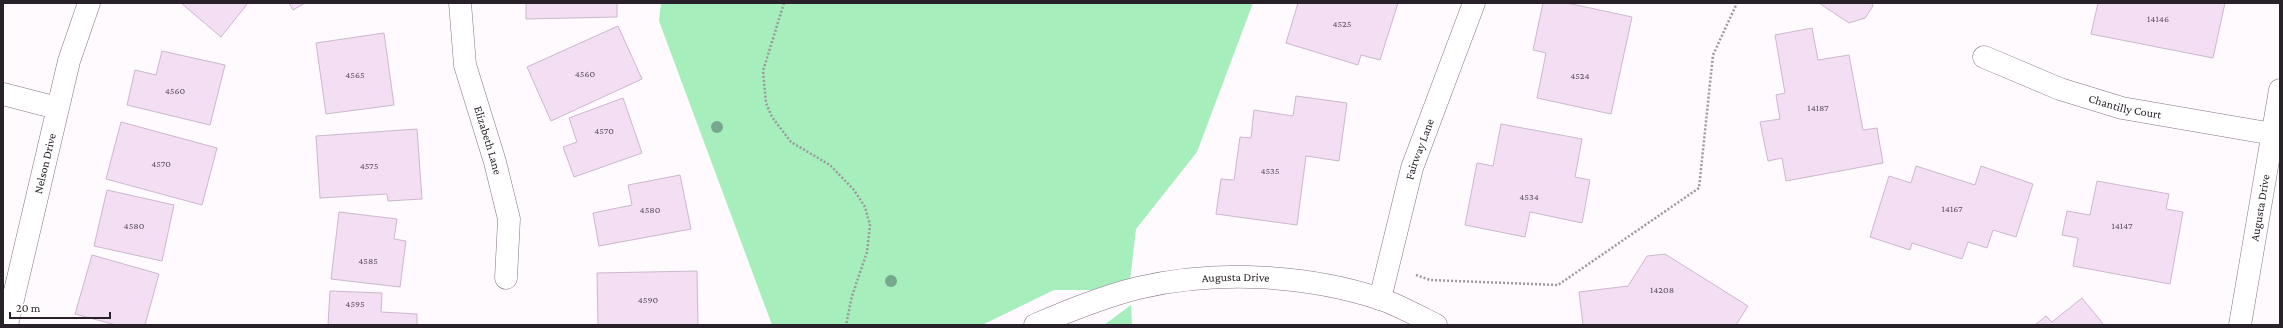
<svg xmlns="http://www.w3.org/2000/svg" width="2283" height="328" font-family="'Crimson Pro',serif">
<rect width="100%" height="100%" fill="#fefafe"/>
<!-- green -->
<path fill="#a6efbc" d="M661,3H1253L1197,152L1136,229L1130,281L1091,290H1054L982,325H772L659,21Z
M1131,305L1132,325H1104Z"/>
<!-- building -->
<path fill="#f3def4" stroke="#ccb8cd" d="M181,3H248L221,37Z
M289,3H305L293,10Z
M526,3H617V17L526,19Z
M1298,3H1398L1380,60L1361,55L1358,65L1286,43Z
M1543,3H1567L1632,17L1611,114L1537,98L1546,53L1533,50Z
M1819,3H1872L1873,6L1865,18L1849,23Z
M2098,3H2225L2213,58L2091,34Z
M618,26L642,79L551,121L527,67Z
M1812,28L1818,60L1849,55L1863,130L1877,128L1883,163L1786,181L1782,158L1768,161L1760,122L1780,119L1776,95L1785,93L1775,35Z
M384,33L394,105L326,114L316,43Z
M162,51L225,65L210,125L127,105L135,70L156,75Z
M1296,96L1347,103L1339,161L1306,156L1297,225L1216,214L1221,179L1234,180L1240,137L1251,138L1254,110L1293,116Z
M623,98L642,153L574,177L563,147L577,142L569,118Z
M121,122L217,148L202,205L106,179Z
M1501,124L1582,139L1575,177L1590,180L1582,223L1530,212L1525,237L1465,225L1477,163L1493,166Z
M417,129L422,199L388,201L387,194L320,198L316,136Z
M1916,166L1975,185L1981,166L2033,184L2016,237L1993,230L1987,248L1968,242L1962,259L1912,243L1910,250L1870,237L1889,176L1911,183Z
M680,175L691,229L599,246L593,213L632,205L628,185Z
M2097,181L2169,194L2166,209L2183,212L2170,284L2073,266L2078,238L2062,235L2067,211L2090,215Z
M107,190L174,205L162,261L94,246Z
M339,212L397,219L394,239L406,241L400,287L331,279Z
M1665,254L1748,306L1736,325H1583L1579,292L1628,286L1647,256Z
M92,255L159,274L145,325H116L75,314Z
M697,271L698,325H598L597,273Z
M330,291L382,293L381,312L417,314V325H328Z
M2082,298L2104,325H2035L2046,316L2052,322Z"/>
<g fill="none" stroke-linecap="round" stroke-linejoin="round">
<defs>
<g id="street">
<path id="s1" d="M460,3L465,65L495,162L509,219L506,278"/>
<path id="s2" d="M1984,57L2060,89L2122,108L2273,134"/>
<path d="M3,94L57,108"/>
<path id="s3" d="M1380,299L1412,168L1474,3"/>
<path id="s4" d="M7,325L69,61L89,3"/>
<path id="s5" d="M1035,325C1068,311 1102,297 1138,288C1216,270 1305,274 1381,299C1400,306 1418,316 1436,325"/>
<path id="s6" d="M2240,325L2280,90"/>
</g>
</defs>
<!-- street casing -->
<use href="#street" stroke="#867387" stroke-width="23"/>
<!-- path -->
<path stroke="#9e989e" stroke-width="2.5" stroke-dasharray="2 2" stroke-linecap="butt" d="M784,3L763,71L766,103L772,117L791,142L830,165L854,190L865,207L870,225L867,252L852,296L846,325
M1416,275L1430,280L1558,285L1699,188L1713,55L1737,3"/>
<!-- street -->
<use href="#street" stroke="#fff" stroke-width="22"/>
</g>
<!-- trees -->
<g fill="#77a88f">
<circle cx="717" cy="127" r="6"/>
<circle cx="891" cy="281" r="6"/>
</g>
<g text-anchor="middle" stroke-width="3.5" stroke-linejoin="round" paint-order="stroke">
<!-- number labels -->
<g font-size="10" fill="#5c505c">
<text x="2158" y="22">14146</text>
<text x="1342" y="27">4525</text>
<text x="585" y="77">4560</text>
<text x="355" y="78">4565</text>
<text x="1580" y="79">4524</text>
<text x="175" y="94">4560</text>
<text x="1818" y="111">14187</text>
<text x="604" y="134">4570</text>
<text x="161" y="167">4570</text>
<text x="369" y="169">4575</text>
<text x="1270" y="174">4535</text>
<text x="1529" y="200">4534</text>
<text x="1952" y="212">14167</text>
<text x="650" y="213">4580</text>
<text x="134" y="229">4580</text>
<text x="2122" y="229">14147</text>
<text x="368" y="264">4585</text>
<text x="1662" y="293">14208</text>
<text x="648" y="303">4590</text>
<text x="355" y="307">4595</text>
</g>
<!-- street labels -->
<g font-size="12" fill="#292129" stroke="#fff">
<text dy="4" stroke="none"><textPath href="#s2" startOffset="150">Chantilly Court</textPath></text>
<text dy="4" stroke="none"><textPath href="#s1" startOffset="141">Elizabeth Lane</textPath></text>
<text dy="4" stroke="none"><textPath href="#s3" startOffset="155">Fairway Lane</textPath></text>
<text dy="4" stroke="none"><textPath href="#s4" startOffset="166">Nelson Drive</textPath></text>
<text dy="4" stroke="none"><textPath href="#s6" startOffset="119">Augusta Drive</textPath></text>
<text dy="4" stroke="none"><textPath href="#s5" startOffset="208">Augusta Drive</textPath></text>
</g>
</g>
<!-- border -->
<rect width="2283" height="328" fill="none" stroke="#292129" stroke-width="8"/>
<!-- scale -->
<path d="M10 312v6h100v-6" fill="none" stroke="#292129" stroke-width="2"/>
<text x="16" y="312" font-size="12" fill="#292129" stroke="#ffffff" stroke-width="3" paint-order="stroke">20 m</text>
</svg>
